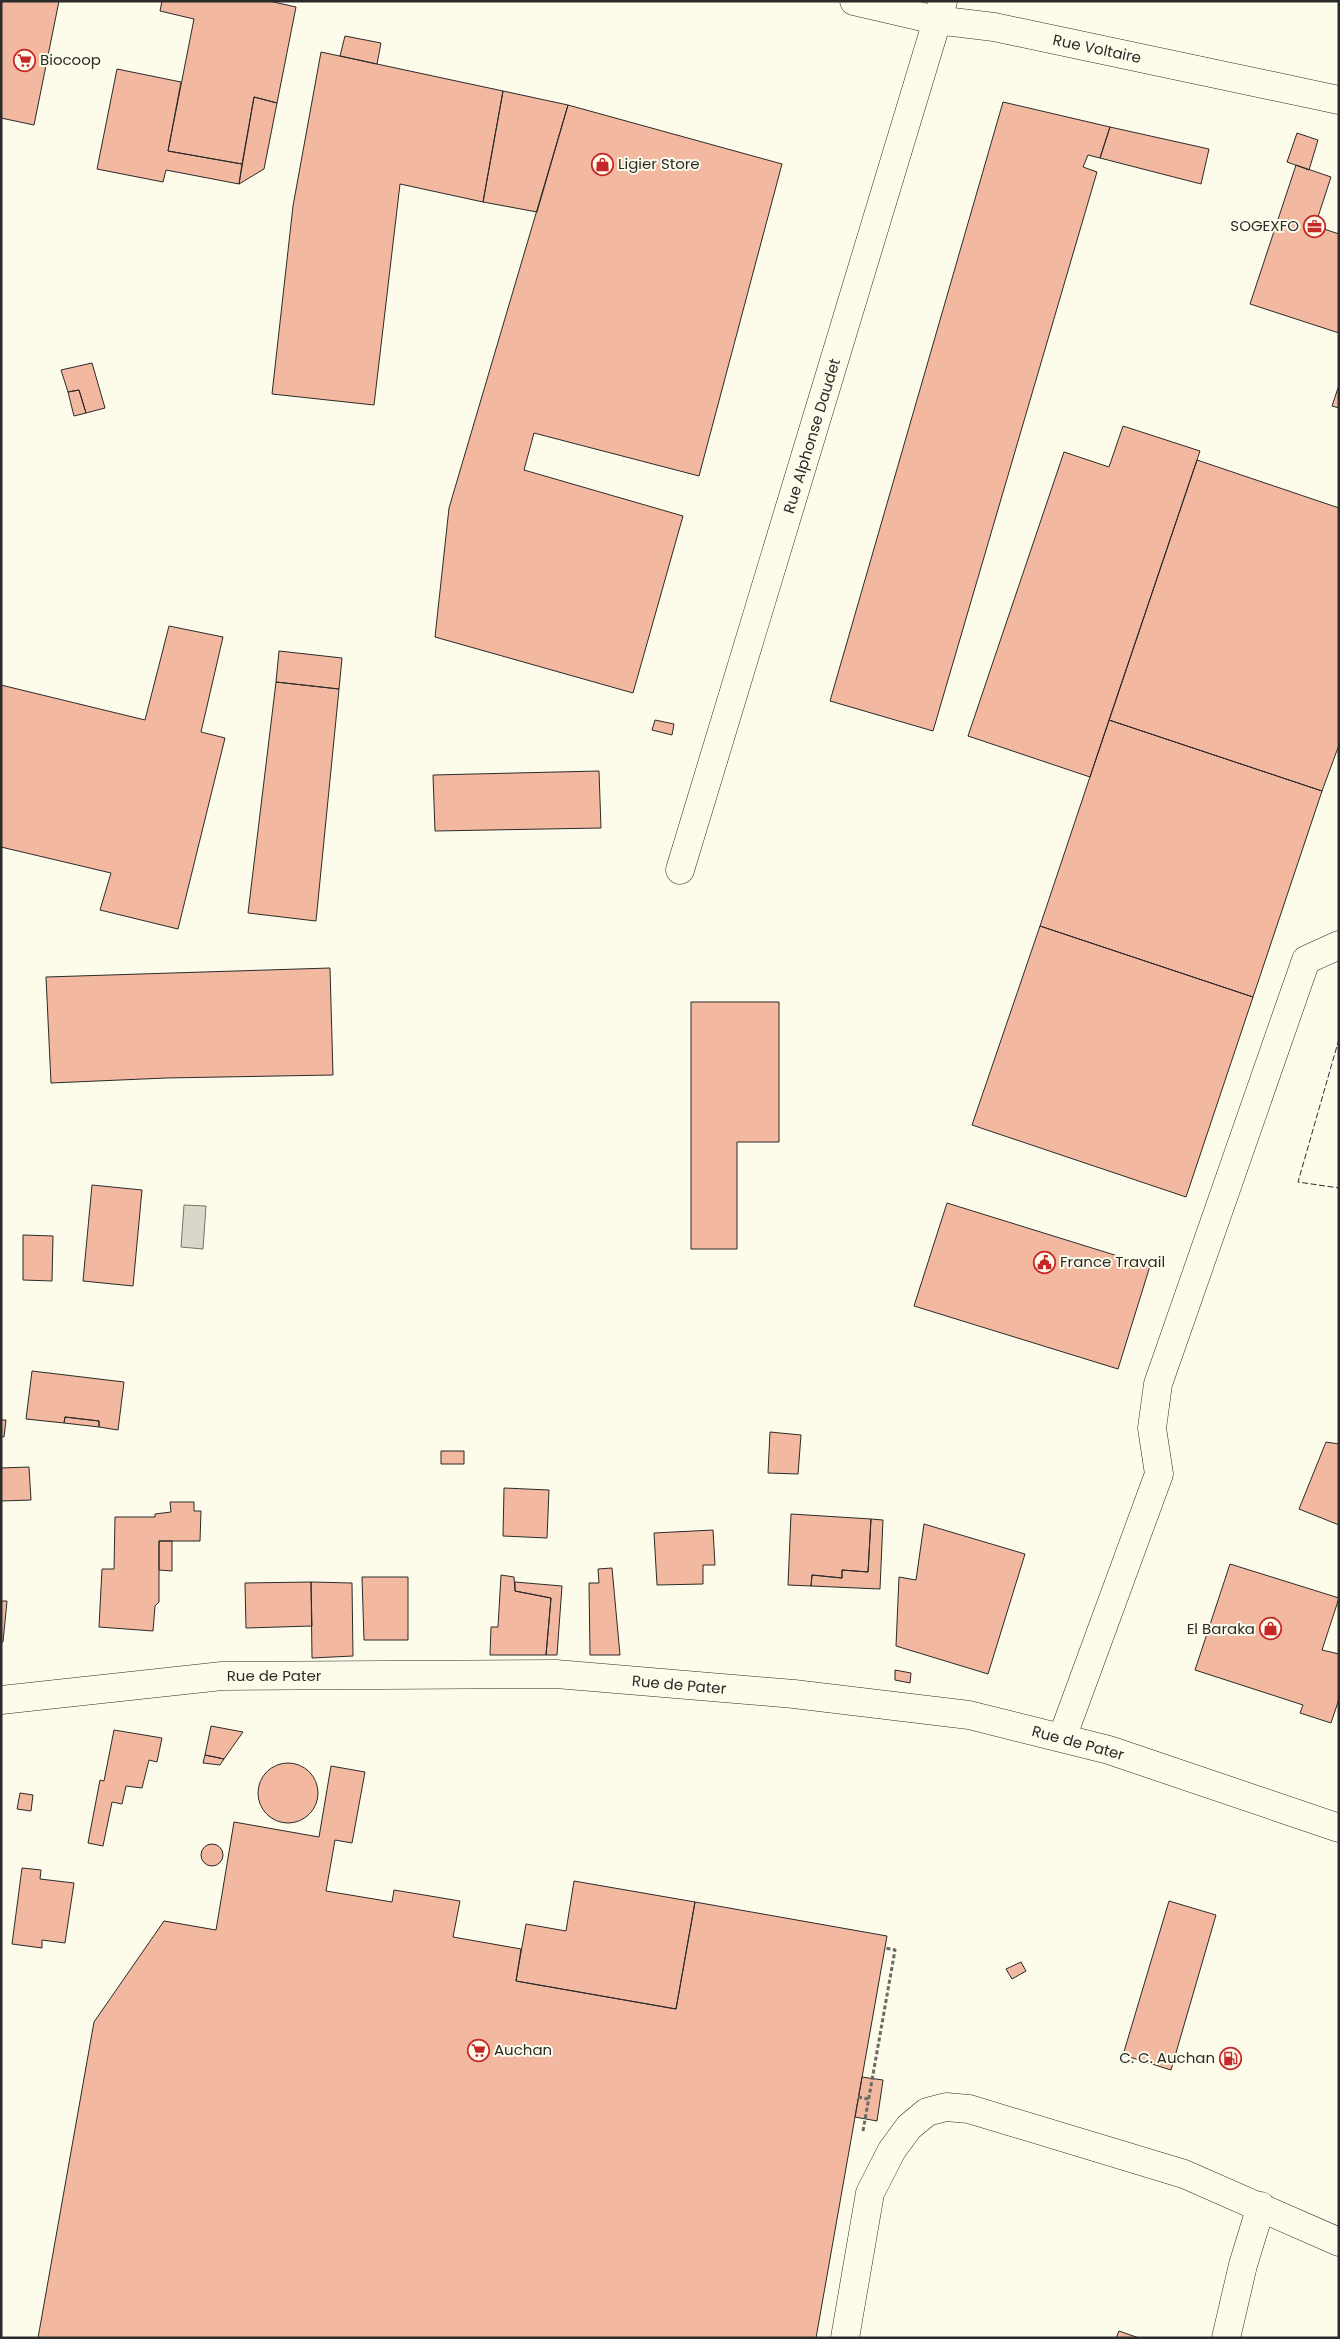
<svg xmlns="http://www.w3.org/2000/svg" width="1340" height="2339" font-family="Poppins,sans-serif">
<rect width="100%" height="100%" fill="#fdfbea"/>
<!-- water -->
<path fill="#d8d7c9" stroke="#74746e" d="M184,1205L206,1206L203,1249L181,1247Z"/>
<!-- building -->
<path fill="#f2b8a0" stroke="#2b2b2b" d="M1,1H59L34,125L1,118Z
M162,1H269L296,7L277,103L254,97L242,164L168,151L194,19L160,11Z
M345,36L381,43L377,64L340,56Z
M321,52L503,91L483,202L400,184L374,405L272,394L293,206Z
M117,69L181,82L168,151L242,164L239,184L166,170L163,182L97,169Z
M503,91L568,105L537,212L483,202Z
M254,97L277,103L264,169L239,184Z
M1003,102L1110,127L1100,158L1088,155L1083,167L1097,172L933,731L830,701Z
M568,105L782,164L699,476L534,433L524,470L683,516L633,693L435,637L449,508Z
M1110,127L1209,149L1201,184L1100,158Z
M1297,133L1318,140L1309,170L1287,162Z
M1296,165L1331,177L1315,226L1339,234V333L1250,304Z
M92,363L105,408L86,413L79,390L68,392L61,370Z
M1339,385V408L1332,406Z
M79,390L86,413L74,416L68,392Z
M1123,426L1200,451L1090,777L968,736L1064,452L1109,467Z
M1197,460L1339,508V745L1322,791L1109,720Z
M169,626L223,637L201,732L225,738L178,929L100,910L111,873L1,847V685L145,720Z
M279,651L342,658L339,689L276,682Z
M276,682L339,689L316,921L248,913Z
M655,720L674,724L672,735L652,730Z
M1109,720L1322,791L1253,997L1040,926Z
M599,771L601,828L435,831L433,775Z
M1040,926L1253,997L1186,1197L972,1125Z
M330,968L333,1075L166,1078L51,1083L46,977Z
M691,1002H779V1142H737V1249H691Z
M92,1185L142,1190L133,1286L83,1281Z
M947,1203L1150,1266L1118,1369L914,1306Z
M23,1235L53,1236L52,1281L23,1280Z
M32,1371L124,1382L118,1430L99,1427V1421L65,1417L64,1423L26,1419Z
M65,1417L99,1421V1427L64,1423Z
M1,1420H6L4,1437L1,1436Z
M770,1432L801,1435L798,1474L768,1473Z
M1326,1442L1339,1444V1525L1299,1509Z
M441,1451H464V1464H441Z
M29,1467L31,1500L1,1501V1468Z
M504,1488L549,1490L547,1538L503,1536Z
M170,1502H194V1511H201L200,1541H159V1602L155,1606L153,1631L99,1627L102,1569H114L115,1517H155V1514L171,1512Z
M791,1514L871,1519L868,1572L842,1570V1578L812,1575L811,1586L788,1585Z
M871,1519L883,1520L880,1589L811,1586L812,1575L842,1578V1570L868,1572Z
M924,1524L1025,1554L988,1674L896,1646L899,1577L916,1580Z
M713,1530L715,1565H703V1584L657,1585L654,1533Z
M159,1541H172V1571L159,1570Z
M1230,1564L1339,1598L1322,1650L1339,1654V1699L1331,1723L1300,1713L1303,1705L1195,1670Z
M612,1568L620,1655H590L589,1583H599L598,1569Z
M501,1575L514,1577L515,1591L551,1598L546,1655H490L491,1627H498Z
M362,1577H408V1640H364Z
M311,1582L312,1626L246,1628L245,1583Z
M311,1582L352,1583L353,1656L312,1658Z
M515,1582L562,1586L557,1655H546L551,1598L515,1591Z
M1,1601H7L3,1642L1,1643Z
M895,1670L911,1673L910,1683L895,1680Z
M211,1726L243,1732L224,1759L205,1755Z
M114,1730L162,1738L157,1762L149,1760L142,1788L126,1786L122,1804L112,1802L103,1846L88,1843L100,1780L104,1781Z
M205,1755L224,1759L220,1765L203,1763Z
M258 1793a30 30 0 1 1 60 0a30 30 0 1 1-60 0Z
M331,1766L365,1772L352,1843L335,1840L326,1891L392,1902L394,1890L460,1901L453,1937L521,1949L516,1981L676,2009L695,1902L887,1936L816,2338H38L94,2022L164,1921L216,1930L234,1822L319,1837Z
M20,1793L33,1795L31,1811L17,1809Z
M201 1855a11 11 0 1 1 22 0a11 11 0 1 1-22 0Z
M22,1868L41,1870L40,1879L74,1883L65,1943L42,1940V1948L12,1944Z
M574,1881L695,1902L676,2009L516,1981L526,1924L566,1931Z
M1169,1901L1216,1915L1171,2070L1123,2055Z
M1021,1962L1026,1971L1012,1979L1006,1969Z
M862,2077L883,2080L877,2121L855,2117Z
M1119,2331L1139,2338H1116Z"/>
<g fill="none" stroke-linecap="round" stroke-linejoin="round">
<defs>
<path id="minor" d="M854,1L936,20L994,27L1339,100
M680,870L943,1
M1,1700L222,1676L556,1674L794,1694L969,1715L1109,1750L1339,1828
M1062,1738L1159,1474L1152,1428L1158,1384L1306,960L1339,945
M845,2338L870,2193L892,2150L909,2127L927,2112L946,2107L969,2109L1184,2174L1339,2242
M1226,2338L1243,2265L1261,2206"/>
</defs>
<!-- minor casing -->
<use href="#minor" stroke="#2b2b2b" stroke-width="29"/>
<!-- path -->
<path stroke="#6a6964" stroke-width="3" stroke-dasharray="4 2.5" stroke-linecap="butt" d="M858,2097L868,2099
M863,2131L895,1950L885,1948"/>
<!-- minor -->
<use href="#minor" stroke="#fdfbea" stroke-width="28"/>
<!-- fence -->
<path stroke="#2b2b2b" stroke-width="1" stroke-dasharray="6 2.5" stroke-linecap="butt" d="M1339,1039L1298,1182L1339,1188"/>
</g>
<!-- icons -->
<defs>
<symbol id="supermarket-ring" viewBox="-11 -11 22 22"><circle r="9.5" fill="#fdfbea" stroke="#c62828" stroke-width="1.5"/><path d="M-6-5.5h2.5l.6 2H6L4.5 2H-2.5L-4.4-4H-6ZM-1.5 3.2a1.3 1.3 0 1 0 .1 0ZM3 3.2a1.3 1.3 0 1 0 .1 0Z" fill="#c62828"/></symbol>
<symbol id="shop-ring" viewBox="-11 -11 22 22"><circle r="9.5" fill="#fdfbea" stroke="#c62828" stroke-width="1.5"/><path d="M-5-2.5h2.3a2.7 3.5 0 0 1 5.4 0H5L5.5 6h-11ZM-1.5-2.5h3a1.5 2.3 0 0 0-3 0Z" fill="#c62828"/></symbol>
<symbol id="office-ring" viewBox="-11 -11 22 22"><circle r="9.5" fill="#fdfbea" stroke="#c62828" stroke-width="1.5"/><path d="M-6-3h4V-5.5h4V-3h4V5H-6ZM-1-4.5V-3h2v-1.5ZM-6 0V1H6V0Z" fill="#c62828"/></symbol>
<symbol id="civic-ring" viewBox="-11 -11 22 22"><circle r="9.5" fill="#fdfbea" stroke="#c62828" stroke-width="1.5"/><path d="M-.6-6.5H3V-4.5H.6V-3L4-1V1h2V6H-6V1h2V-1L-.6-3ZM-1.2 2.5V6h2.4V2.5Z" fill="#c62828"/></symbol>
<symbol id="fuel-ring" viewBox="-11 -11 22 22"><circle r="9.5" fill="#fdfbea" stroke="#c62828" stroke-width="1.5"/><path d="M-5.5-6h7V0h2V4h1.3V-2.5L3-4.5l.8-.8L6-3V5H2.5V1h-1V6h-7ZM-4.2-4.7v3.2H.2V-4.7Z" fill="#c62828"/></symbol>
</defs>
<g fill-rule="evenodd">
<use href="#supermarket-ring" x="12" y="48" width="25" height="25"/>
<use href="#shop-ring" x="590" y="152" width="25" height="25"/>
<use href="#office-ring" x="1302" y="214" width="25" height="25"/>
<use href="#civic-ring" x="1032" y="1250" width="25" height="25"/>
<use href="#shop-ring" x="1258" y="1616" width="25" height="25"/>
<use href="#supermarket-ring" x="466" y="2038" width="25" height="25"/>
<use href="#fuel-ring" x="1218" y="2046" width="25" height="25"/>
</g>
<g text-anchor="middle" stroke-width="4" stroke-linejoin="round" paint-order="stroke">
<!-- street labels -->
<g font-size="15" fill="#2b2b2b" stroke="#fdfbea">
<text transform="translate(1097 49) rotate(12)" y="5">Rue Voltaire</text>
<text transform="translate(812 436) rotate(-73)" y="5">Rue Alphonse Daudet</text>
<text x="274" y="1681">Rue de Pater</text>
<text transform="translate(679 1685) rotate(5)" y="5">Rue de Pater</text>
<text transform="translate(1078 1743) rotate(15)" y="5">Rue de Pater</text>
</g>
<!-- poi labels -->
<g font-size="15" fill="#2b2b2b" stroke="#fdfbea" text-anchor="start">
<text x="40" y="65">Biocoop</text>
<text x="618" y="169">Ligier Store</text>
<text x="1299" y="231" text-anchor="end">SOGEXFO</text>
<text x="1060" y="1267">France Travail</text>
<text x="1255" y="1634" text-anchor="end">El Baraka</text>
<text x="494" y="2055">Auchan</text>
<text x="1215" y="2063" text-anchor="end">C. C. Auchan</text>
</g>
</g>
<!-- border -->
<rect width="1340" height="2339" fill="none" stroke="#2b2b2b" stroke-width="5"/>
</svg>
